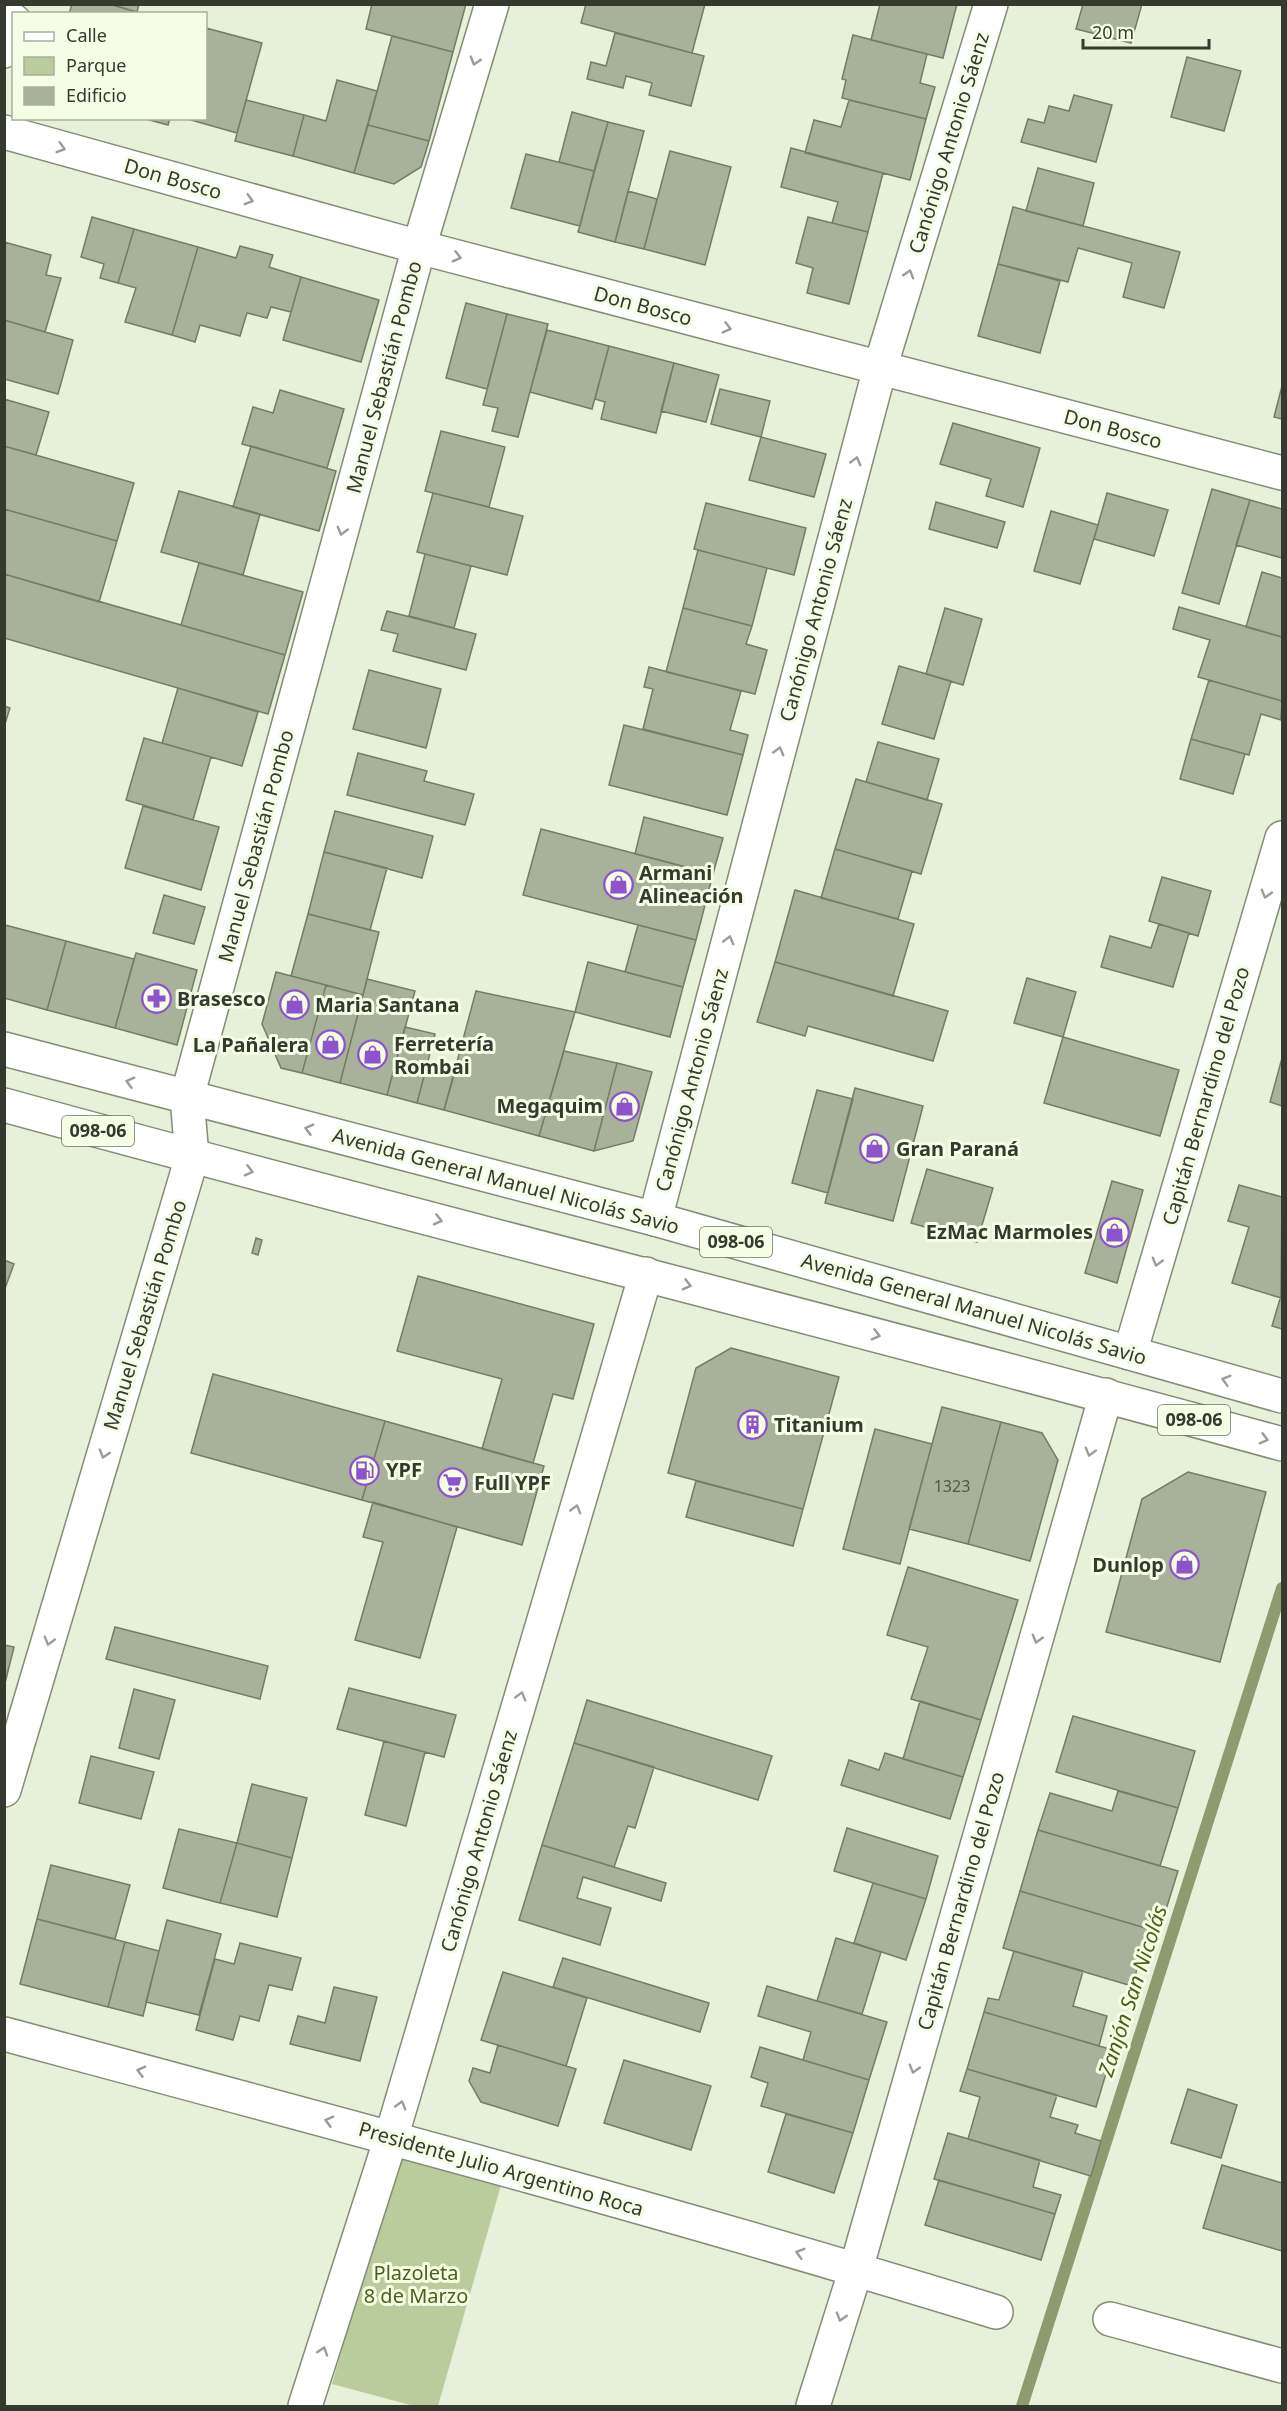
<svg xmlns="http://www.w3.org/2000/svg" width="1287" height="2411" font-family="'Noto Sans',sans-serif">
<rect width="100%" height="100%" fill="#e7f0d8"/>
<!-- green -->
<path fill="#bacb9c" d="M397,2156L501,2185L438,2406H414L332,2384Z"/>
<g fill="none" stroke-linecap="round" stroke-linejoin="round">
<!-- stream -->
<path stroke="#8d9c6f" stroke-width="12" d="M1022,2406L1282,1588"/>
</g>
<!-- building -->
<path fill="#a8b199" stroke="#747c66" stroke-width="1.5" d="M72,4H109L137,12L69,14Z
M109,4H139L137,12Z
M372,4H466L453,52L366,29Z
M586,4H705L692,53L581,23Z
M880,4H957L943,58L871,40Z
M1083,4H1142L1131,43L1076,29Z
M206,28L262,43L237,133L184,118H206Z
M615,33L704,56L691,106L649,95L652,83L626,76L623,88L587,79L591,62L606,66Z
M853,35L927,54L920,83L935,87L926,119L842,98L846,80L842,79Z
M392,36L453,52L429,141L368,125Z
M1187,57L1241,71L1224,131L1171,117Z
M337,80L377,91L354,173L293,156L304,115L326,121Z
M1074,95L1112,105L1096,162L1021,142L1028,119L1044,123L1049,106L1069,111Z
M246,100L304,115L293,156L235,141Z
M849,100L926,119L910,180L805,153L814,120L841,127Z
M572,112L608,122L594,171L559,162Z
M142,118H170L168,125Z
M608,122L644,131L615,242L578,232Z
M368,125L429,141L421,167L394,184L354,173Z
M791,148L883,173L868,232L832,223L838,202L781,187Z
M670,151L731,167L705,265L644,249Z
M526,154L594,171L580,226L511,208Z
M1038,168L1094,183L1083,226L1026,211Z
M628,191L657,199L644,249L615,242Z
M1013,207L1180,252L1164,308L1123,297L1132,263L1078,248L1068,282L998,264Z
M92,217L134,229L118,283L100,278L104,264L81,257Z
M808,217L868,232L849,304L807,293L813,268L796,263Z
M134,229L198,247L172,335L125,322L136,288L118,283Z
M4,242L51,255L46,275L61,278L45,332L4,320Z
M240,246L273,255L269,267L301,277L291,312L271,307L267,318L247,313L240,336L200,325L195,342L172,335L198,247L236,258Z
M998,264L1060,281L1040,353L978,336Z
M301,277L379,300L361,362L283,340Z
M466,303L507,314L487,389L446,378Z
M507,314L548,324L518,437L492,431L498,408L483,405Z
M4,320L73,340L58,394L4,379Z
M547,330L609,346L592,409L530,392Z
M609,346L674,363L656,433L601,419L605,402L595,399Z
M674,363L719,375L706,422L661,411Z
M1282,386V419L1274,417Z
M720,389L770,401L761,437L711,424Z
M280,390L344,409L327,468L242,444L253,407L273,413Z
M4,399L49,412L36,455L4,446Z
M953,423L1040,448L1023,507L986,496L991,479L940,464Z
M441,431L505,447L489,507L425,491Z
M761,437L826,454L814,497L749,480Z
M4,446L134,483L117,541L4,509Z
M251,446L336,471L319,531L233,507Z
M1212,489L1250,500L1219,604L1182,593Z
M179,491L260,514L243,575L161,552Z
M433,493L523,516L507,575L417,552Z
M1107,493L1168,510L1154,556L1094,539Z
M1250,500L1282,509V558L1236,545Z
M936,502L1005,522L997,548L929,529Z
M706,503L806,528L794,575L694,549Z
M4,509L117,541L99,602L4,574Z
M1051,511L1098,525L1080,584L1034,571Z
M698,550L767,568L752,626L683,608Z
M425,554L471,566L454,628L409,616Z
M199,563L303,592L285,655L181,625Z
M1262,572L1282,578V637L1246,627Z
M4,574L285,655L268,714L4,638Z
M1179,607L1282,637V701L1198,677L1210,640L1173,629Z
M683,608L752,626L746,644L767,650L755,694L666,672Z
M945,608L982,619L963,685L926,674Z
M387,611L476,634L466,670L393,651L398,634L381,630Z
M899,666L951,681L934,739L882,724Z
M649,667L741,691L730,730L748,735L743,755L643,729L653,689L644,687Z
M369,670L441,689L426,748L353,729Z
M1209,680L1282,701L1281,720L1261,714L1249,755L1191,739Z
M178,688L258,712L242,766L162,743Z
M4,706L10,708L4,727Z
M624,725L743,755L727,815L609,785Z
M144,738L211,757L193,820L126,800Z
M1191,739L1245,754L1233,794L1180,779Z
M878,742L939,759L927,800L866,782Z
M358,753L427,771L424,781L474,794L465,825L347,795Z
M856,779L942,804L921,874L835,849Z
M143,806L219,827L201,890L125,868Z
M335,811L433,836L422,878L324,852Z
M644,817L723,838L713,874L635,854Z
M541,829L713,874L696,940L523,895Z
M835,849L912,871L898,919L821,898Z
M324,852L387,868L370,930L308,914Z
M1162,877L1211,891L1198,936L1149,921Z
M795,890L914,924L893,996L775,962Z
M164,895L205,907L194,944L153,933Z
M308,914L379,932L363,995L291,976Z
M1159,924L1189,933L1173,987L1101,967L1110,936L1151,948Z
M5,925L66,941L47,1010L4,998Z
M638,925L696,940L683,987L625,972Z
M66,941L134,959L115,1028L47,1010Z
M136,953L197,970L177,1045L115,1028Z
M588,962L683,987L670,1037L575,1012Z
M775,962L948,1011L933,1061L808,1026L805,1036L757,1022Z
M276,972L326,985L302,1073L281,1068L262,1024Z
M1027,978L1076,992L1063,1037L1014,1023Z
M367,979L415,991L387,1095L340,1083Z
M326,985L363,995L340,1083L302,1073Z
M476,991L575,1012L539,1136L444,1110Z
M405,1027L435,1034L417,1103L387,1095Z
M1063,1037L1179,1070L1160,1136L1044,1103Z
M564,1051L617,1063L594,1151L539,1136Z
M1282,1058V1106L1270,1102Z
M428,1061L456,1068L444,1110L417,1103Z
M617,1063L652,1072L633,1141L594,1151Z
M855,1088L923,1106L893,1221L825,1203Z
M817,1090L853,1099L828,1193L792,1183Z
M927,1169L993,1188L977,1242L911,1223Z
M1112,1181L1143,1190L1117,1283L1085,1273Z
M1239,1185L1282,1197L1281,1298L1232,1283L1249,1227L1228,1221Z
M256,1238L262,1240L258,1255L252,1253Z
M4,1260L14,1264L4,1291Z
M418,1276L594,1324L573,1399L553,1394L533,1463L482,1449L502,1379L397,1351Z
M1282,1292V1329L1272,1326Z
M731,1348L839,1377L803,1509L668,1473L696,1368Z
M213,1374L385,1421L362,1500L191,1453Z
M942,1407L1001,1422L968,1544L909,1529Z
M385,1421L544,1466L522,1545L362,1500Z
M1001,1422L1042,1433L1058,1460L1030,1561L968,1544Z
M875,1429L932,1444L900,1564L843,1549Z
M1188,1472L1266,1492L1220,1662L1106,1632L1142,1499Z
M696,1481L803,1509L793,1546L686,1517Z
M373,1502L457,1527L420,1658L355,1640L383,1542L363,1537Z
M908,1567L1018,1600L981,1720L911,1699L928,1647L887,1635Z
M115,1627L268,1666L260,1699L106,1659Z
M4,1645L14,1647L4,1687Z
M349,1688L456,1715L444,1757L337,1729Z
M134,1689L175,1700L159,1759L119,1748Z
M587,1700L772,1756L758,1800L574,1743Z
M920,1701L981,1720L963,1777L903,1759Z
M1073,1716L1195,1751L1178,1808L1056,1772Z
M384,1741L425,1752L406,1826L365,1815Z
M574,1743L654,1767L635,1828L628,1826L614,1867L542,1845Z
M885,1753L963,1777L950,1819L841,1785L849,1760L879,1770Z
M91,1756L154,1772L141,1819L79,1803Z
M252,1784L307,1798L292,1858L237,1843Z
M1118,1791L1178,1808L1160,1866L1038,1830L1050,1793L1112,1811Z
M847,1828L938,1856L926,1899L834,1871Z
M179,1829L237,1843L220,1903L163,1888Z
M1038,1830L1178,1871L1159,1932L1020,1891Z
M237,1843L292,1858L277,1917L220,1903Z
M542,1845L666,1883L661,1901L583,1877L577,1898L611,1908L600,1945L519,1920Z
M51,1865L130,1885L115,1939L37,1919Z
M873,1883L926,1899L906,1960L854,1943Z
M1020,1891L1149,1929L1132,1986L1003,1948Z
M37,1919L125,1942L108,2007L20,1984Z
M167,1920L221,1934L199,2015L146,2002Z
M836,1938L881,1952L862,2014L817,2001Z
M125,1942L159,1951L143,2016L108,2007Z
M240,1943L301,1958L292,1990L269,1985L259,2021L240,2016L233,2040L196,2030L215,1959L234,1964Z
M1014,1951L1083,1971L1073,2006L1107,2016L1099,2046L984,2012L988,1998L999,2000Z
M563,1958L709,2003L700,2032L553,1987Z
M503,1972L587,1998L566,2066L481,2040Z
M767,1986L887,2022L869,2080L803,2060L811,2032L758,2016Z
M334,1987L377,1997L360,2061L290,2044L298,2016L325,2023Z
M984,2012L1113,2050L1096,2107L967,2069Z
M498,2045L576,2069L558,2126L481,2102L469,2081L473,2068L490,2073Z
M760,2047L869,2080L853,2133L761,2106L768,2083L751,2077Z
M624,2060L711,2086L691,2150L604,2123Z
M967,2069L1057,2095L1050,2117L1078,2125L1075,2133L1101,2141L1091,2176L968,2139L980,2097L960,2091Z
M1188,2089L1237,2105L1221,2158L1171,2143Z
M786,2114L853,2133L834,2193L768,2172Z
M948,2133L1040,2160L1033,2187L1061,2195L1055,2214L934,2179Z
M1222,2165L1282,2183V2251L1203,2228Z
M939,2180L1055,2214L1041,2260L925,2225Z"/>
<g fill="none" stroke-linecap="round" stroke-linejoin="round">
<defs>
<path id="minor" d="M4,51L14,21
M4,132L419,247L1282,473
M655,1219L880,368L991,4
M1130,1353L1282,838
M4,1790L192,1157L187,1097L419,247L492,4
M4,2034C336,2123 668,2211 996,2312
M1110,2319L1282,2366
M305,2406L391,2138L646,1274
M813,2406L856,2269L1106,1395"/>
<path id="primary" d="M4,1049L655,1219L1282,1396
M4,1105C429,1222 858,1327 1282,1444"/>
</defs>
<!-- minor casing -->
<use href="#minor" stroke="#848c76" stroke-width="36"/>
<!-- primary casing -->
<use href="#primary" stroke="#848c76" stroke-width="36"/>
<!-- minor -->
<use href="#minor" stroke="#fff" stroke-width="33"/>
<!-- primary -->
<use href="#primary" stroke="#fff" stroke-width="33"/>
</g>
<!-- one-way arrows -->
<defs><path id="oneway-chevron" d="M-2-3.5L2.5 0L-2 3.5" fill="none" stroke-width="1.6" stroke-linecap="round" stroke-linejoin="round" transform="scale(1.5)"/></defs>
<g stroke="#9a9c98">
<use href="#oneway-chevron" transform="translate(475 61) rotate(107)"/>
<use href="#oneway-chevron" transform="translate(61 148) rotate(16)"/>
<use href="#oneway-chevron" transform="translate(249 200) rotate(16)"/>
<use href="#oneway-chevron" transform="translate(457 257) rotate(15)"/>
<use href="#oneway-chevron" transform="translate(909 274) rotate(-73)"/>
<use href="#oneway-chevron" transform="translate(727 328) rotate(15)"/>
<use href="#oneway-chevron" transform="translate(856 461) rotate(-75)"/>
<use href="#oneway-chevron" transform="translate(342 531) rotate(105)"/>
<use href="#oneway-chevron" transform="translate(779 751) rotate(-75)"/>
<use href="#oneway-chevron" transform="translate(1266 894) rotate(106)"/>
<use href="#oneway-chevron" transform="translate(729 940) rotate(-75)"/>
<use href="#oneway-chevron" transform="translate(130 1082) rotate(-165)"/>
<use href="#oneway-chevron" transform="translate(309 1129) rotate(-165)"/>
<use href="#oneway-chevron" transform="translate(249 1171) rotate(14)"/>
<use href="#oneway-chevron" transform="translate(438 1220) rotate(14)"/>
<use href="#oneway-chevron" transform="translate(1157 1262) rotate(106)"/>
<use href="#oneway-chevron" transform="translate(687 1285) rotate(15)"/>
<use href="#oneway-chevron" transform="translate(876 1335) rotate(15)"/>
<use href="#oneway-chevron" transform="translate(1226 1380) rotate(-164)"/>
<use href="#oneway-chevron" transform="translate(1264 1439) rotate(15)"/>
<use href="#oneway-chevron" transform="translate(1090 1452) rotate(106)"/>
<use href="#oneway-chevron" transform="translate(104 1454) rotate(107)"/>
<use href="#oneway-chevron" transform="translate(576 1509) rotate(-74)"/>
<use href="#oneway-chevron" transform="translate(1037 1639) rotate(106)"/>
<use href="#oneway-chevron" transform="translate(49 1641) rotate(106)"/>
<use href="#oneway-chevron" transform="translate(521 1696) rotate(-74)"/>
<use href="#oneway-chevron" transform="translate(914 2069) rotate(106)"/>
<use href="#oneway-chevron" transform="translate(141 2071) rotate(-165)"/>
<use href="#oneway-chevron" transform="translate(401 2105) rotate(-74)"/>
<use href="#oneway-chevron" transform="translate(329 2121) rotate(-165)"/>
<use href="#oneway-chevron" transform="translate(800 2253) rotate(-164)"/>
<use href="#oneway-chevron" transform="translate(841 2317) rotate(107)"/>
<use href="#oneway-chevron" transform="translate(323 2351) rotate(-72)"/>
</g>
<!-- icons -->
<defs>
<symbol id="shop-ring" viewBox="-11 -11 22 22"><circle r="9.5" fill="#f5fee5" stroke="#8d53cb" stroke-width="1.5"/><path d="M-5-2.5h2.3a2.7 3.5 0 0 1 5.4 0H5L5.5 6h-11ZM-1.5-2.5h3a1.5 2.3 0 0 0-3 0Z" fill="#8d53cb"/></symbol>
<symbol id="pharmacy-ring" viewBox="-11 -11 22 22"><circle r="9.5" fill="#f5fee5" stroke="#8d53cb" stroke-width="1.5"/><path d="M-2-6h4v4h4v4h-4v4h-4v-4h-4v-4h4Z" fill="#8d53cb"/></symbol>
<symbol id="building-ring" viewBox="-11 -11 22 22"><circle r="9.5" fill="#f5fee5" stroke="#8d53cb" stroke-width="1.5"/><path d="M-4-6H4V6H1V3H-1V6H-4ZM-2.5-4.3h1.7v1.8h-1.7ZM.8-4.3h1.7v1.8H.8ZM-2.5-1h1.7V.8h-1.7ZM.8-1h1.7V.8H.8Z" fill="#8d53cb"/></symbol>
<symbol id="fuel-ring" viewBox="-11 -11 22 22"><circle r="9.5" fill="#f5fee5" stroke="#8d53cb" stroke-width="1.5"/><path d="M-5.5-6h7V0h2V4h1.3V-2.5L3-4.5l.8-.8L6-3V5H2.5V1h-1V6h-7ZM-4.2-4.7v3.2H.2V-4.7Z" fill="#8d53cb"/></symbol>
<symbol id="supermarket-ring" viewBox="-11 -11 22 22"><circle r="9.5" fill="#f5fee5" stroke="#8d53cb" stroke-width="1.5"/><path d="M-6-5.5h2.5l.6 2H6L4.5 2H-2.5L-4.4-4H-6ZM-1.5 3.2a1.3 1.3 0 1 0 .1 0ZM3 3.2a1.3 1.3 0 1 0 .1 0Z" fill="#8d53cb"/></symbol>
</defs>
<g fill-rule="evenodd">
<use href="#shop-ring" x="602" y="868" width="33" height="33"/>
<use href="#pharmacy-ring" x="140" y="982" width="33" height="33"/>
<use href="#shop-ring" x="278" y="988" width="33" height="33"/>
<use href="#shop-ring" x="314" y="1028" width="33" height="33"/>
<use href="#shop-ring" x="356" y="1038" width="33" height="33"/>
<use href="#shop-ring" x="608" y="1090" width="33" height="33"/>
<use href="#shop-ring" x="858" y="1132" width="33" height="33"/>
<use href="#shop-ring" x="1098" y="1216" width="33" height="33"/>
<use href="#building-ring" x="736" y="1408" width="33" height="33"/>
<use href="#fuel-ring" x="348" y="1454" width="33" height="33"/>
<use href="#supermarket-ring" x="436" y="1466" width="33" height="33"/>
<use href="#shop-ring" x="1168" y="1548" width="33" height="33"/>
</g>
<g text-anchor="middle" stroke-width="6" stroke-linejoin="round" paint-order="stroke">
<!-- number labels -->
<g font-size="16" fill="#52574a">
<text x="952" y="1492">1323</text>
</g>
<!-- shield labels -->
<g fill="#f5fee5" stroke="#6f7466" stroke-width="1.5">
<rect x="62" y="1116" width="72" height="30" rx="4.5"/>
<rect x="700" y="1227" width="72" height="30" rx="4.5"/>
<rect x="1158" y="1405" width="72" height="30" rx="4.5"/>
</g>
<g font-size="18" font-weight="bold" fill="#363930">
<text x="98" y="1137">098-06</text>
<text x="736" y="1248">098-06</text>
<text x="1194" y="1426">098-06</text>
</g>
<!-- street labels -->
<g font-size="20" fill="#363930" stroke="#f5fee5">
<text transform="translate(949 143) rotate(-73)" y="7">Canónigo Antonio Sáenz</text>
<text transform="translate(173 179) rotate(16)" y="7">Don Bosco</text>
<text transform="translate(643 306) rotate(15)" y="7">Don Bosco</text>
<text transform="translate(384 377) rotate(-75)" y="7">Manuel Sebastián Pombo</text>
<text transform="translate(1113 429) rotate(15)" y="7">Don Bosco</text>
<text transform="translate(816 610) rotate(-75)" y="7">Canónigo Antonio Sáenz</text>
<text transform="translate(256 846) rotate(-75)" y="7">Manuel Sebastián Pombo</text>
<text transform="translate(692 1080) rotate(-75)" y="7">Canónigo Antonio Sáenz</text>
<text transform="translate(1206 1096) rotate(-74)" y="7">Capitán Bernardino del Pozo</text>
<text transform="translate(506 1181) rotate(15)" y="7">Avenida General Manuel Nicolás Savio</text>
<text transform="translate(974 1309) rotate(16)" y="7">Avenida General Manuel Nicolás Savio</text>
<text transform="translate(145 1315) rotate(-73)" y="7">Manuel Sebastián Pombo</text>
<text transform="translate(479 1841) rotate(-74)" y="7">Canónigo Antonio Sáenz</text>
<text transform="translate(961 1901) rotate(-74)" y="7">Capitán Bernardino del Pozo</text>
<text transform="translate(501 2169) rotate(16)" y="7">Presidente Julio Argentino Roca</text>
</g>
<!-- poi labels -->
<g font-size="20" font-weight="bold" fill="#363930" stroke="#f5fee5" text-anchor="start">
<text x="639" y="880">Armani<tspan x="639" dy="23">Alineación</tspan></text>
<text x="177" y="1006">Brasesco</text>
<text x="315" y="1012">Maria Santana</text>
<text x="394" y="1051">Ferretería<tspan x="394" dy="23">Rombai</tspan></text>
<text x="309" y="1052" text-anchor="end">La Pañalera</text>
<text x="603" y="1113" text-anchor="end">Megaquim</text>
<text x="896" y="1156">Gran Paraná</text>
<text x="1093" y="1239" text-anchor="end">EzMac Marmoles</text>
<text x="774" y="1432">Titanium</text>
<text x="386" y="1477">YPF</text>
<text x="474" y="1490">Full YPF</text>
<text x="1164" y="1572" text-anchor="end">Dunlop</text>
</g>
<!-- park labels -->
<g font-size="20" fill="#4d601a" stroke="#f5fee5">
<text x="416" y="2280">Plazoleta<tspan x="416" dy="23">8 de Marzo</tspan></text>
</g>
<!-- water labels -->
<g font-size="21" font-style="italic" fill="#4d601a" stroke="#f5fee5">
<text transform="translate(1133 1991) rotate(-72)" y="7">Zanjón San Nicolás</text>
</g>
</g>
<!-- border -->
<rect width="1287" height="2411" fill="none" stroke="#363930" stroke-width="12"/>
<!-- legend -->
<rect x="12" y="12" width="195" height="108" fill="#f5fee5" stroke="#a9af9d" stroke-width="1.5"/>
<rect x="24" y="32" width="30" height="9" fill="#ffffff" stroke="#a9af9d" stroke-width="1.5"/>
<text x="66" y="42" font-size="18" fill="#363930">Calle</text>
<rect x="24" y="57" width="30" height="18" fill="#bacb9c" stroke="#a9af9d" stroke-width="1.5"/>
<text x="66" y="72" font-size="18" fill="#363930">Parque</text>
<rect x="24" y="87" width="30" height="18" fill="#a8b199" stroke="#a9af9d" stroke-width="1.5"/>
<text x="66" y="102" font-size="18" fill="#363930">Edificio</text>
<!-- scale -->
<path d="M1083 39v9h126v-9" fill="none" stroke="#363930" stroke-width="3"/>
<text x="1092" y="39" font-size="18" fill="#363930" stroke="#f5fee5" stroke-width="4.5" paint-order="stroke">20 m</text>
</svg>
